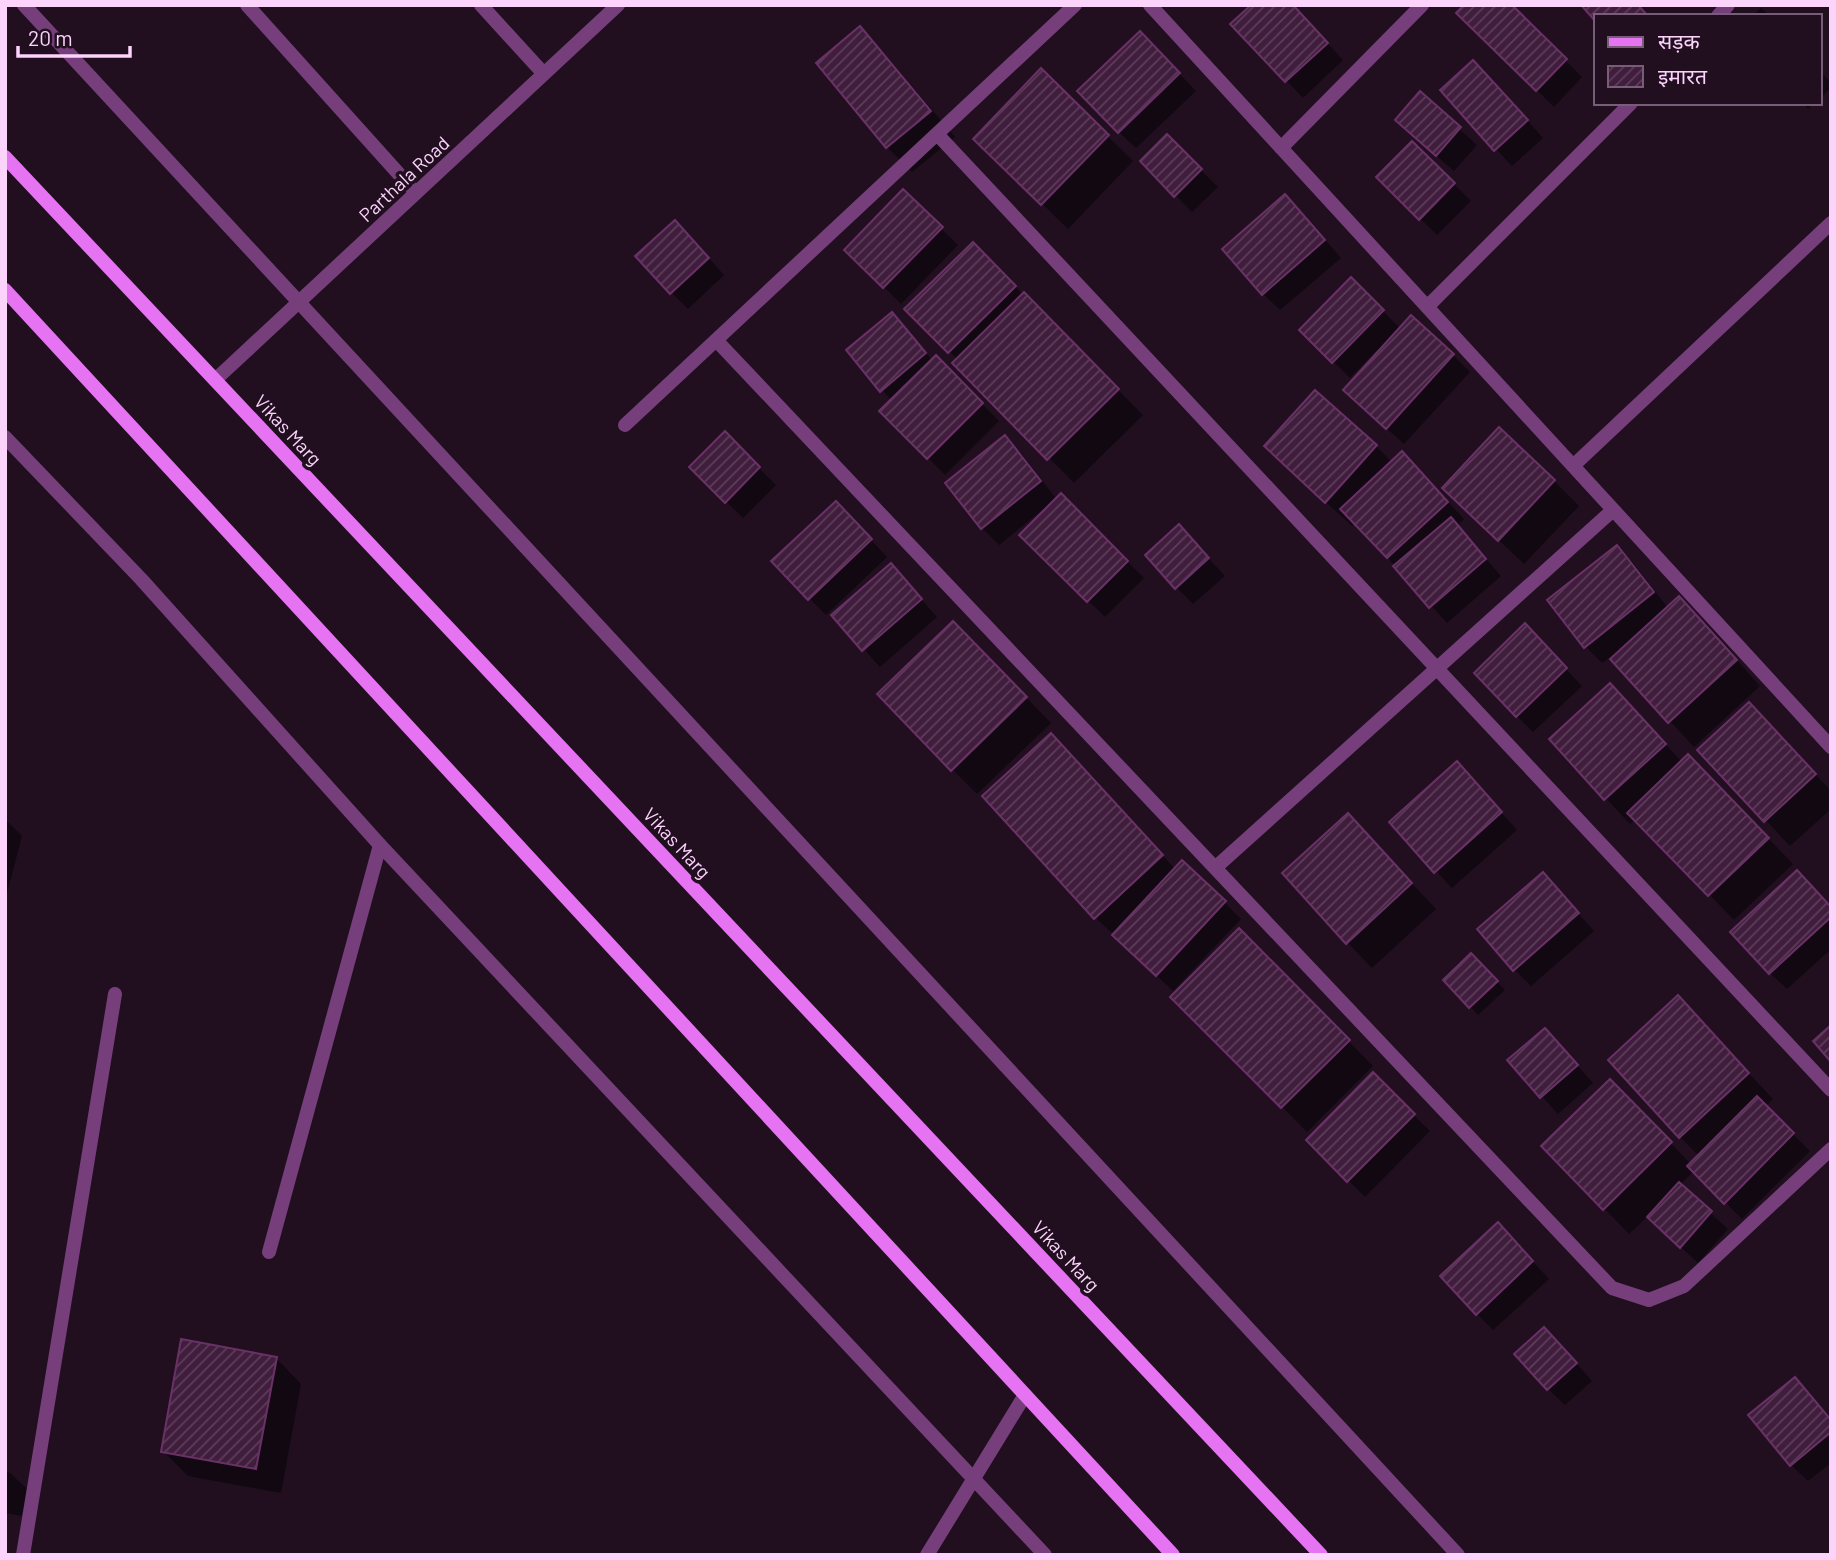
<svg xmlns="http://www.w3.org/2000/svg" width="1836" height="1560" font-family="Barlow,'Noto Sans Devanagari',sans-serif">
<defs>
<pattern id="building-hatch" width="6" height="6" patternUnits="userSpaceOnUse" patternTransform="scale(1.75)"><rect width="6" height="6" fill="#401d3d"/><path d="M-1 1l2-2M0 6l6-6M5 7l2-2" fill="none" stroke="#5c3d5a"/></pattern>
</defs>
<rect width="100%" height="100%" fill="#210f20"/>
<!-- shadow -->
<path fill="#0007" d="M1292,5L1343,60L1303,98L1233,24Z
M1510,5L1582,77L1554,107L1459,13Z
M1761,8L1770,16H1752Z
M860,29L885,54L955,137L912,172L887,147L818,64Z
M1140,33L1196,91L1136,148L1119,132Z
M1041,71L1133,161L1068,229L976,139Z
M1820,71L1831,83V88L1820,98Z
M1490,79L1543,138L1512,166L1496,149Z
M1420,94L1477,145L1454,171L1414,136Z
M1803,103H1814L1808,109Z
M1167,136L1218,187L1192,212L1142,161Z
M1412,143L1471,201L1437,235L1378,177Z
M903,191L958,245L901,304L847,250Z
M1302,213L1341,258L1280,310L1263,294Z
M692,239L724,275L688,309L671,292Z
M973,244L1143,415L1074,483L955,363L958,360L907,309Z
M1351,280L1401,329L1453,355L1470,372L1404,444L1363,407L1379,353L1377,350L1350,378L1301,330Z
M891,315L933,361L936,357L999,421L945,475L881,411L892,401L848,351Z
M725,434L776,485L743,518L691,467Z
M1005,438L1022,454L1057,500L1061,496L1144,578L1105,617L1022,535L1048,509L1046,507L999,545L982,528Z
M1376,446L1392,462L1418,470L1464,519L1457,526L1501,576L1447,623L1355,522L1352,526L1292,471Z
M1554,481L1579,506L1524,564L1470,513Z
M852,520L887,557L826,615L809,598Z
M1179,526L1225,576L1193,604L1176,587Z
M1617,547L1634,564L1668,608L1704,624L1760,686L1694,747L1611,657L1602,663L1586,647Z
M891,565L937,617L880,667L833,615Z
M1541,643L1582,686L1533,732L1517,716Z
M978,648L1051,723L977,794L952,769Z
M1610,685L1682,762L1713,781L1793,864L1734,920L1636,819L1630,824L1551,739Z
M1774,730L1831,791V809L1790,846L1700,750Z
M1076,761L1175,869L1224,902L1241,919L1173,991L1095,917Z
M1473,781L1517,830L1452,888L1436,871Z
M1348,815L1436,909L1372,968L1347,942Z
M5,819L22,836L7,893H5Z
M1543,874L1594,931L1531,986L1514,969Z
M1831,908V949L1787,989L1770,973Z
M1239,931L1373,1066L1307,1132L1173,997Z
M1471,955L1505,990L1478,1015L1446,980Z
M1678,998L1773,1099L1765,1107L1810,1151L1742,1219L1694,1171L1680,1185L1728,1229L1698,1263L1648,1216L1629,1234L1544,1146L1610,1081L1691,1164L1699,1156L1680,1137Z
M1561,1047L1593,1083L1558,1114L1510,1061Z
M1373,1075L1430,1131L1365,1197L1308,1140Z
M1514,1241L1549,1279L1493,1330L1477,1314Z
M1561,1346L1592,1381L1565,1405L1548,1389Z
M276,1358L301,1384L281,1493L188,1476L163,1451Z
M1795,1379L1831,1419V1463L1808,1481L1791,1465Z
M5,1472L10,1473L27,1489L22,1516L5,1513Z"/>
<!-- building -->
<path fill="url(#building-hatch)" stroke="#6a3166" stroke-width="2" d="M1251,5H1293L1328,43L1285,82L1230,24Z
M1464,5H1512L1567,59L1536,91L1456,13Z
M1581,5H1638L1648,16H1596V22Z
M860,26L931,111L886,148L816,63Z
M1140,31L1180,73L1118,133L1077,91Z
M1473,60L1528,120L1494,151L1440,90Z
M1041,68L1109,135L1041,205L973,139Z
M1420,91L1461,127L1436,156L1395,120Z
M1167,134L1202,169L1174,197L1140,161Z
M1412,141L1455,183L1419,220L1376,177Z
M903,189L943,227L883,288L844,250Z
M1285,194L1325,240L1262,295L1222,249Z
M675,220L709,258L670,294L635,256Z
M973,242L1016,286L948,353L904,309Z
M1351,277L1384,310L1332,363L1299,330Z
M1024,292L1119,389L1047,460L952,363Z
M892,312L926,353L880,392L846,350Z
M1411,315L1454,354L1386,429L1343,390Z
M936,355L983,403L927,459L879,411Z
M1315,390L1377,445L1325,503L1264,446Z
M1499,427L1555,480L1498,541L1442,488Z
M725,431L760,467L725,503L689,467Z
M1005,435L1041,481L981,529L945,483Z
M1402,451L1448,502L1387,558L1340,509Z
M1061,493L1128,561L1087,602L1019,535Z
M836,501L872,539L808,600L771,561Z
M1451,517L1486,559L1429,608L1393,566Z
M1179,524L1209,558L1175,589L1145,555Z
M1617,545L1654,592L1584,648L1547,600Z
M891,563L922,599L862,651L831,615Z
M1679,596L1737,660L1668,723L1610,659Z
M953,621L1027,697L951,771L877,694Z
M1525,623L1567,668L1516,717L1474,673Z
M1610,683L1666,744L1604,800L1549,739Z
M1749,702L1816,774L1764,822L1697,750Z
M1051,733L1163,855L1094,919L982,796Z
M1688,754L1769,838L1708,896L1627,813Z
M1457,761L1502,812L1434,873L1389,822Z
M1348,813L1412,883L1346,944L1282,873Z
M1182,860L1226,901L1156,976L1112,935Z
M1797,870L1831,907V917L1769,974L1730,932Z
M1543,872L1579,913L1513,971L1477,929Z
M1239,928L1350,1040L1281,1108L1170,997Z
M1471,953L1498,981L1469,1008L1443,980Z
M1678,995L1749,1073L1679,1138L1608,1060Z
M1831,1025V1062L1813,1041Z
M1545,1028L1578,1065L1540,1098L1507,1060Z
M1373,1072L1415,1114L1347,1182L1306,1140Z
M1610,1079L1672,1142L1603,1210L1541,1146Z
M1757,1096L1794,1133L1724,1204L1687,1166Z
M1679,1182L1712,1211L1680,1248L1647,1217Z
M1498,1222L1533,1261L1476,1315L1440,1276Z
M1544,1327L1577,1363L1547,1390L1514,1354Z
M181,1339L277,1357L256,1469L161,1452Z
M1795,1377L1831,1420V1432L1790,1466L1748,1415Z"/>
<g fill="none" stroke-linecap="round" stroke-linejoin="round">
<!-- minor -->
<path stroke="#763f7b" stroke-width="14" d="M247,5L416,193
M481,5L544,74
M1150,5L1831,747
M1718,16L1728,5
M937,134L1831,1090
M1281,148L1422,5
M1427,307L1631,103
M716,340L1612,1288L1649,1300L1684,1286L1831,1149
M215,380L618,5
M625,425L1075,5
M1573,466L1831,223
M1215,868L1613,510
M269,1252L380,845
M23,1555L115,994
M927,1555L1025,1395"/>
<!-- tertiary -->
<path stroke="#763f7b" stroke-width="14" d="M24,5L1458,1555
M5,437L141,579L380,845L1045,1555"/>
<!-- secondary -->
<path stroke="#e573f2" stroke-width="14" d="M5,157L1321,1555
M5,290L1173,1555"/>
</g>
<g text-anchor="middle" stroke-width="7" stroke-linejoin="round" paint-order="stroke">
<!-- street labels -->
<g font-size="19" fill="#fbd3fb" stroke="#210f20">
<text transform="translate(404 179) rotate(-43)" y="7">Parthala Road</text>
<text transform="translate(288 430) rotate(47)" y="7">Vikas Marg</text>
<text transform="translate(677 843) rotate(47)" y="7">Vikas Marg</text>
<text transform="translate(1066 1256) rotate(47)" y="7">Vikas Marg</text>
</g>
</g>
<!-- border -->
<rect width="1836" height="1560" fill="none" stroke="#fbd3fb" stroke-width="14"/>
<!-- legend -->
<rect x="1594" y="14" width="228" height="91" fill="#210f20" stroke="#785d78" stroke-width="2"/>
<rect x="1608" y="37" width="35" height="10" fill="#e573f2" stroke="#785d78" stroke-width="2"/>
<text x="1658" y="49" font-size="21" fill="#fbd3fb">सड़क</text>
<rect x="1608" y="66" width="35" height="21" fill="url(#building-hatch)" stroke="#785d78" stroke-width="2"/>
<text x="1658" y="84" font-size="21" fill="#fbd3fb">इमारत</text>
<!-- scale -->
<path d="M18 46v10h112v-10" fill="none" stroke="#fbd3fb" stroke-width="3.5"/>
<text x="28" y="46" font-size="21" fill="#fbd3fb" stroke="#210f20" stroke-width="5" paint-order="stroke">20 m</text>
</svg>
